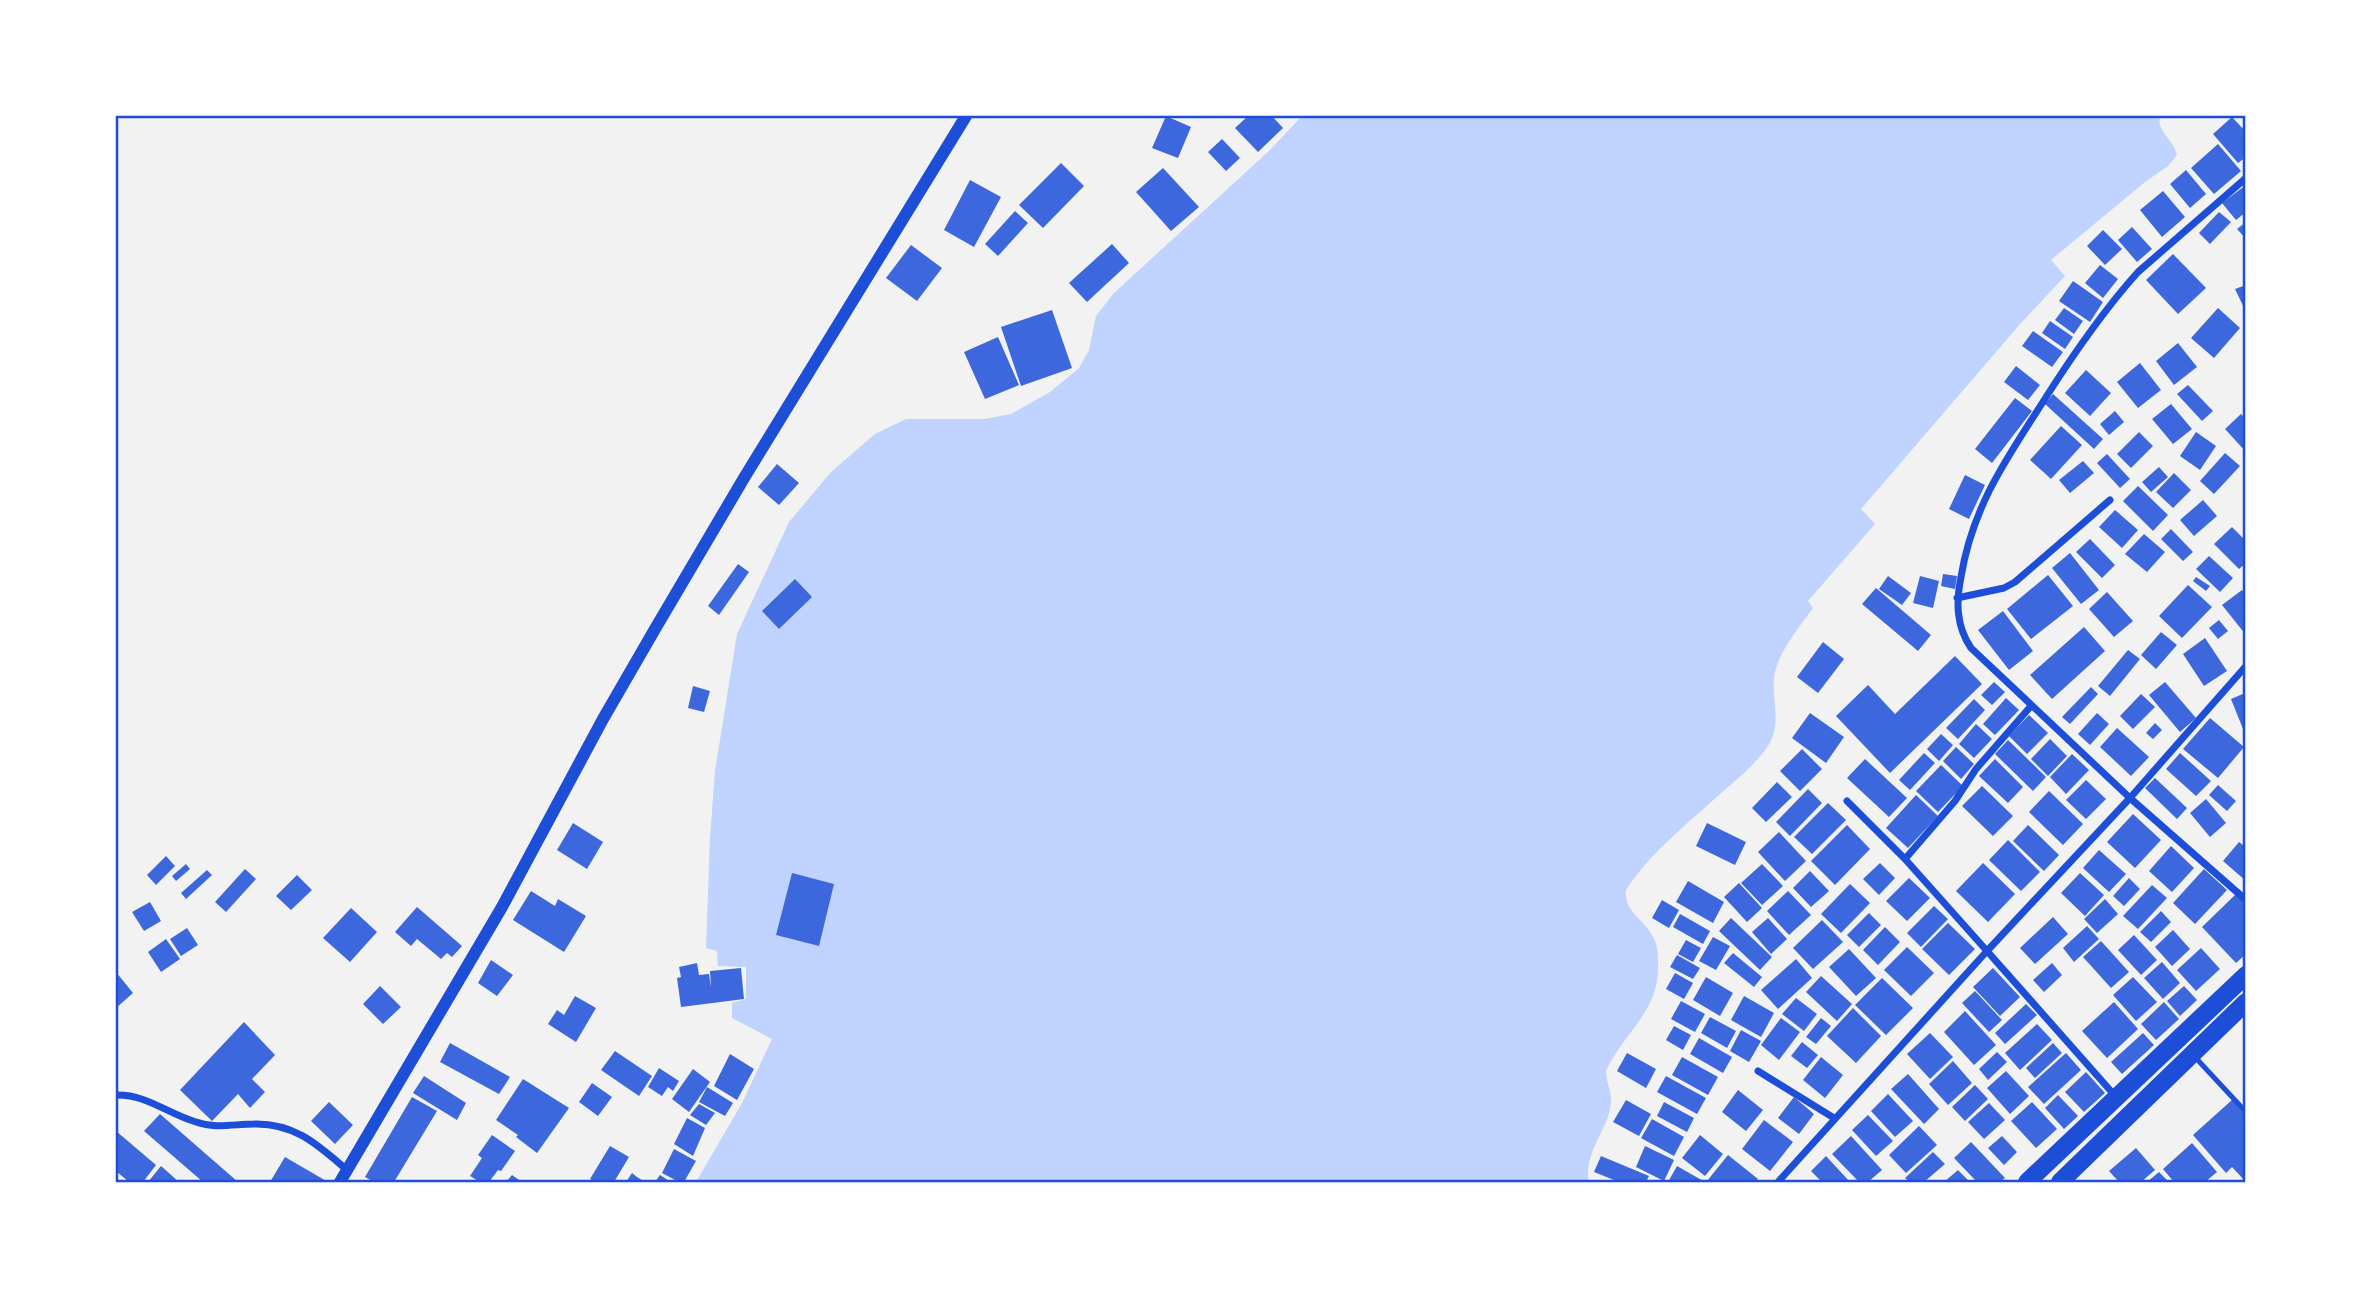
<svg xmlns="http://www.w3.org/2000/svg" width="2361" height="1298" font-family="Montserrat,sans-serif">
<rect width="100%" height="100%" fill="#f2f2f2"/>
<!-- water -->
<path fill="#bfd3fe" d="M1302,116H2160C2156,131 2174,140 2177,155L2168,166L2145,182L2051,260L2065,276L2021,323L1861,509L1875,524L1808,601L1813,608C1799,628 1777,653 1774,678C1772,702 1782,724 1768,746C1755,765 1736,780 1719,795C1686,825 1650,853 1626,890C1624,912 1643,918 1652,935C1657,943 1658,952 1658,961C1661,1011 1625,1030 1606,1071C1606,1082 1612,1092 1611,1103C1608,1131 1583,1153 1589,1182H696L742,1103L772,1039L732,1018V1003L746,999V967L718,966L717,951L706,948L710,838L715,771L737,634L789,522L831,472L875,434L906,419H985L1011,414L1050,392L1079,368L1089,350L1096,316L1114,293L1270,150Z"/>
<!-- building -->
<path fill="#3d67dc" d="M1166,116L1191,127L1178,158L1152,148Z
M1248,116H1272L1283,128L1258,152L1235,128Z
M2232,117L2246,132V157L2238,163L2213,134Z
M1222,139L1240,158L1226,171L1208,152Z
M2218,144L2241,171L2214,194L2191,168Z
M1061,163L1084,186L1043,228L1019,205Z
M1163,168L1199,207L1171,231L1136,192Z
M2186,170L2206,194L2190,208L2170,184Z
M970,180L1001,197L974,247L944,230Z
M2246,185V212L2236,220L2222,203Z
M2163,191L2185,217L2162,237L2140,210Z
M1015,211L1028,223L998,256L985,244Z
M2219,212L2231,222L2210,244L2199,233Z
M2246,222V239L2237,229Z
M2132,227L2152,249L2137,262L2118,240Z
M2103,230L2122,249L2105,265L2087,246Z
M1112,244L1129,263L1087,302L1069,283Z
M911,245L942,268L917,301L886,278Z
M2173,254L2206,288L2178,314L2146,280Z
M2100,265L2118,279L2103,298L2085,283Z
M2073,281L2103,302L2090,322L2059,301Z
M2246,285V312L2235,289Z
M2064,308L2083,321L2074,334L2055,320Z
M2218,308L2240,328L2214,358L2191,338Z
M1052,310L1072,368L1021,386L1001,327Z
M2050,321L2073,337L2065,349L2042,333Z
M2033,331L2063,352L2052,367L2022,346Z
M998,337L1019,385L985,399L964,352Z
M2178,343L2197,367L2174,385L2156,361Z
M2140,363L2161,390L2138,408L2117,382Z
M2016,366L2040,385L2028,400L2004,382Z
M2086,370L2111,393L2090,416L2065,393Z
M2188,385L2213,411L2202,421L2177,394Z
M2053,394L2103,439L2094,449L2045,404Z
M2015,398L2032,411L1992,463L1975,449Z
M2171,404L2192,429L2173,444L2152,419Z
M2115,411L2124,422L2109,435L2100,424Z
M2241,414L2246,419V452L2225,429Z
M2061,426L2082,445L2051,479L2030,460Z
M2139,432L2153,446L2131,468L2117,454Z
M2196,432L2216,446L2200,470L2180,456Z
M2225,453L2240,466L2214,494L2200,481Z
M2107,454L2130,479L2120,488L2097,463Z
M2083,461L2094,473L2070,493L2059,480Z
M777,464L799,483L779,505L758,487Z
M2159,467L2168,477L2151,492L2142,482Z
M2174,473L2191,490L2173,508L2156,492Z
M1965,475L1985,485L1969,519L1949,509Z
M2138,486L2168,515L2153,531L2123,501Z
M2203,500L2217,516L2194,536L2180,520Z
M2115,510L2138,530L2122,548L2099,527Z
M2232,527L2246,541V563L2239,569L2214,544Z
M2171,529L2193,552L2183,561L2161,539Z
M2144,534L2165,552L2147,572L2125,554Z
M2090,539L2115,565L2102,578L2076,552Z
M2070,553L2099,590L2081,604L2052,568Z
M2209,556L2233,578L2220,592L2196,569Z
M738,564L749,572L719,615L708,606Z
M1943,574L1957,576L1955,589L1941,586Z
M2048,575L2073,606L2031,639L2007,609Z
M1888,576L1911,593L1902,605L1879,589Z
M1920,576L1939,581L1933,608L1913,603Z
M2196,577L2210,586L2206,591L2193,581Z
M795,579L812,597L779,629L762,611Z
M2188,585L2212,607L2182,638L2159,616Z
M1876,588L1931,635L1918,651L1862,604Z
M2242,590L2246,595V635L2222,605Z
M2107,592L2133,621L2114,637L2089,609Z
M2003,611L2033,651L2009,670L1978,630Z
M2219,620L2228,631L2218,639L2209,628Z
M2084,627L2105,651L2052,699L2030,675Z
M2161,632L2177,645L2156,669L2141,655Z
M2205,638L2227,671L2204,686L2183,654Z
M1823,642L1844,659L1818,693L1797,677Z
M2128,650L2140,659L2110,696L2098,686Z
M1955,656L1982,684L1890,773L1836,716L1868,685L1895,714Z
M1994,682L2005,692L1992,705L1981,695Z
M2165,682L2196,718L2180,732L2149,695Z
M693,686L710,691L704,712L688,708Z
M2091,687L2098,694L2070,724L2062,717Z
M2245,693V734L2231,699Z
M2141,694L2155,707L2133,729L2120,716Z
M2006,698L2019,710L1995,735L1983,724Z
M1974,699L1985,710L1958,739L1946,728Z
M1810,713L1844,737L1826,763L1792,738Z
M2097,713L2109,724L2090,745L2078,734Z
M2029,715L2048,733L2027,754L2009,736Z
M2210,718L2244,747L2218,778L2183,749Z
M2155,723L2162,730L2153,739L2146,733Z
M1976,724L1992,739L1974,758L1959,744Z
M2117,728L2149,757L2131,776L2100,747Z
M1941,734L1953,745L1939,761L1927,749Z
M2050,739L2067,756L2048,776L2031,759Z
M2008,740L2046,777L2033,791L1995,754Z
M1956,747L1974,764L1961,779L1943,761Z
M1802,749L1822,769L1800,791L1780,771Z
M1924,753L1935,763L1910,790L1899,780Z
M2180,753L2211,781L2196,796L2166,769Z
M2072,754L2089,770L2066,794L2050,777Z
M1865,759L1907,798L1889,817L1847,778Z
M1995,759L2023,787L2008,803L1979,776Z
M1941,765L1963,786L1938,812L1916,791Z
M2155,778L2187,808L2177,819L2145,788Z
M2086,780L2106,799L2086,819L2066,800Z
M1777,782L1792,797L1766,822L1752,808Z
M2218,785L2236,801L2227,811L2209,795Z
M1982,786L2013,816L1993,836L1962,806Z
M1808,789L1822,803L1790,836L1776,822Z
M2049,791L2083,824L2063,845L2029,812Z
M1916,795L1938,816L1908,848L1886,828Z
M2206,799L2226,823L2210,837L2190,813Z
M1828,803L1846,820L1812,854L1794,837Z
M2133,814L2161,840L2135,868L2107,842Z
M573,823L603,842L587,869L557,850Z
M1707,823L1746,842L1735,865L1696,846Z
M1847,825L1870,849L1835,885L1811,861Z
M2028,825L2059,855L2044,871L2013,841Z
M1779,832L1806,861L1785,881L1758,852Z
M2008,840L2040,872L2021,891L1989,860Z
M2239,842L2246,847V881L2223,861Z
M2171,846L2194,868L2172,892L2149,871Z
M2099,850L2126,874L2109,892L2083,868Z
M166,856L175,866L156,885L147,875Z
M1880,863L1895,878L1879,895L1863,879Z
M1983,863L2015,894L1988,922L1956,891Z
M186,864L190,869L176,881L172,876Z
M1762,864L1783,886L1762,905L1741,883Z
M245,869L256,879L226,912L215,902Z
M2204,869L2227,890L2195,924L2173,903Z
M207,870L212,875L186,899L181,893Z
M1810,871L1829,891L1811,907L1793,888Z
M792,873L834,884L819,946L776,935Z
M2080,873L2104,895L2085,916L2061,893Z
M297,875L312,890L291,910L276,896Z
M1909,878L1930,898L1907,921L1886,901Z
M2129,878L2140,889L2124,906L2113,896Z
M1688,881L1724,902L1713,923L1676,902Z
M1739,883L1762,908L1747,922L1724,897Z
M1850,884L1870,903L1841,933L1821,914Z
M2152,885L2167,898L2138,929L2123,916Z
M531,891L555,906L558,899L586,916L564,952L513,920Z
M1788,891L1811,915L1789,935L1767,911Z
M2236,894L2246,904V954L2236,963L2202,927Z
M2105,899L2118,914L2097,933L2084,919Z
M1662,900L1679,910L1669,928L1652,918Z
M150,902L161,921L144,931L132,912Z
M1934,906L1948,919L1921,947L1907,933Z
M417,907L462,946L452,957L447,953L441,959L417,939L411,946L395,932Z
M351,908L377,932L350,962L323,938Z
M2161,911L2171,922L2151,942L2140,932Z
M1869,913L1881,925L1859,947L1847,935Z
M1680,914L1710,931L1703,944L1673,927Z
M2053,917L2068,934L2035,964L2020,948Z
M1731,918L1772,957L1760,970L1719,931Z
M1768,918L1787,939L1771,954L1752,932Z
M1822,920L1843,942L1813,969L1793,948Z
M1948,923L1975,949L1949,975L1922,949Z
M2087,926L2099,939L2074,962L2063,948Z
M1885,927L1900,942L1878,965L1863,950Z
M187,928L198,945L181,956L170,939Z
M2173,930L2190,949L2172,966L2155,947Z
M2134,935L2157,960L2141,975L2118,950Z
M1713,937L1730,946L1716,970L1699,961Z
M166,939L180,959L161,972L148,952Z
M1686,940L1701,948L1693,962L1678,954Z
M2101,941L2129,972L2111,988L2083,957Z
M1907,947L1934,973L1911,996L1884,970Z
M2201,948L2220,969L2196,991L2177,970Z
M1849,949L1876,978L1856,996L1829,967Z
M1733,953L1762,977L1754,987L1724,963Z
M1677,955L1700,968L1693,979L1670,967Z
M1796,959L1812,978L1778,1009L1761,990Z
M491,960L513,975L497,996L478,983Z
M2162,962L2180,983L2163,999L2144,978Z
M697,963L699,975L709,974L711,988L710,971L741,968L744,999L681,1007L677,978L681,977L679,967Z
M2052,963L2062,975L2044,992L2033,980Z
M1993,968L2020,997L2000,1016L1973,987Z
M116,972L133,993L116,1008Z
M1675,973L1693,983L1684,999L1666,989Z
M1821,976L1852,1004L1837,1021L1806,992Z
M1706,977L1733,993L1720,1016L1693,1000Z
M2133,977L2157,1002L2136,1021L2113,995Z
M1882,978L1913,1008L1886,1035L1855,1005Z
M380,986L401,1007L383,1024L363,1004Z
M2184,986L2197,1000L2180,1016L2167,1001Z
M1975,991L2002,1020L1989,1032L1962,1003Z
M575,996L596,1008L576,1042L548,1024L557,1010L564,1015Z
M1744,996L1774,1013L1761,1037L1731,1020Z
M1796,998L1817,1014L1804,1031L1782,1014Z
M1681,1001L1705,1014L1695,1032L1671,1019Z
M2114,1002L2138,1029L2107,1058L2082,1031Z
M2164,1002L2179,1019L2156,1040L2141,1024Z
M2026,1004L2037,1015L2005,1044L1995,1033Z
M1853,1008L1881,1036L1856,1063L1827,1036Z
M1965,1011L1996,1045L1974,1065L1944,1032Z
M1710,1017L1736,1031L1727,1048L1701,1033Z
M1781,1018L1800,1032L1779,1060L1761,1045Z
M1821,1018L1831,1026L1816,1044L1806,1037Z
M244,1022L275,1055L252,1079L265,1092L250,1108L238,1094L212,1121L180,1090Z
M2037,1024L2052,1040L2020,1070L2005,1053Z
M1674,1026L1691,1035L1683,1050L1666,1040Z
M1741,1030L1761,1041L1749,1062L1730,1051Z
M1930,1033L1953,1057L1930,1079L1907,1054Z
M2143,1033L2154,1045L2122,1074L2111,1062Z
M1699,1038L1732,1057L1723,1073L1690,1054Z
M1802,1042L1818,1055L1807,1068L1791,1056Z
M450,1043L510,1077L499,1094L440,1062Z
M2053,1043L2062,1053L2035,1078L2026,1068Z
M615,1051L652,1076L639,1096L601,1070Z
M1997,1052L2007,1062L1988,1080L1979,1069Z
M1627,1053L1656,1069L1646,1088L1617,1071Z
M2066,1053L2081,1070L2044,1104L2028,1087Z
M730,1054L754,1069L737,1100L714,1086Z
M1682,1057L1718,1077L1708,1095L1672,1075Z
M1821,1057L1843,1075L1825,1098L1803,1080Z
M1953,1061L1972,1083L1948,1105L1929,1084Z
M659,1068L679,1081L673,1091L668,1087L662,1096L648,1087Z
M693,1069L710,1082L689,1112L672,1099Z
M2006,1071L2029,1096L2010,1114L1987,1088Z
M2086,1072L2105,1093L2084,1112L2065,1092Z
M1908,1074L1939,1109L1924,1124L1891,1089Z
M424,1076L466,1103L457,1120L413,1093Z
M1666,1076L1706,1098L1697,1114L1657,1092Z
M523,1079L569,1108L537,1153L516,1137L518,1135L496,1120Z
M592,1083L612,1097L598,1116L579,1102Z
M1975,1085L1988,1099L1965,1121L1952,1107Z
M707,1087L733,1103L725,1116L699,1102Z
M1738,1090L1763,1110L1746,1131L1722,1112Z
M1888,1094L1913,1121L1895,1137L1871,1111Z
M2058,1095L2078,1116L2064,1129L2045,1108Z
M412,1097L437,1111L394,1182H374L365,1177Z
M1794,1097L1814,1114L1799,1134L1778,1118Z
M1626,1100L1651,1114L1639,1136L1613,1122Z
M2232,1100L2246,1115V1182L2232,1167L2226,1173L2193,1135Z
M329,1102L353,1125L335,1144L311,1121Z
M1664,1102L1694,1118L1687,1132L1657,1116Z
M2032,1102L2057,1129L2036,1148L2011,1121Z
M1989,1103L2005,1120L1984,1139L1968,1122Z
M699,1104L715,1113L706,1125L690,1115Z
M160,1114L238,1182H203L144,1131Z
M1868,1115L1893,1141L1876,1156L1852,1130Z
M687,1118L705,1128L693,1156L674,1144Z
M1652,1119L1684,1137L1674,1156L1641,1138Z
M1764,1120L1793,1142L1770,1171L1742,1149Z
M1919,1126L1937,1145L1906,1173L1889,1155Z
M116,1131L156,1165L143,1182H129L116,1171Z
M492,1135L515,1151L501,1171L498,1170L489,1182H480L470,1176L482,1158L478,1155Z
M1700,1135L1723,1154L1705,1176L1682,1158Z
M1851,1136L1882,1170L1868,1182H1859L1832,1154Z
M2002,1136L2017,1152L2004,1165L1988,1148Z
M1971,1142L2005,1178L2000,1182H1977L1954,1158Z
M2192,1143L2217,1172L2205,1182H2174L2163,1169Z
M610,1146L629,1157L614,1182H595L590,1179Z
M1645,1146L1674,1160L1664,1181L1636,1167Z
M2136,1148L2155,1170L2141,1182H2119L2109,1171Z
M674,1149L696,1161L684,1182H679L662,1173Z
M1933,1152L1945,1164L1924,1182H1910L1905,1178Z
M1728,1155L1758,1179L1755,1182L1707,1181Z
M1601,1156L1649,1176L1646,1182H1619L1594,1172Z
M1826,1156L1850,1182H1822L1811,1171Z
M285,1157L328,1182H270Z
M161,1166L179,1182H148Z
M1677,1166L1705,1182H1668Z
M1958,1170L1970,1182H1944Z
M2159,1172L2169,1182H2147Z
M632,1173L637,1177L645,1182H626Z
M512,1175L522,1182H506Z
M660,1175L671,1182H655Z"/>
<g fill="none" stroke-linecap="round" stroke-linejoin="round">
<!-- service -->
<path stroke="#1d4ed8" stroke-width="5" d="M2194,1056L2246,1112"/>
<!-- minor -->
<path stroke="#1d4ed8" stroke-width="7" d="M2246,178L2138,272C2101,313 2070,359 2041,405C2004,462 1972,509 1961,577C1956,602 1956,626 1971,648L2130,798L2246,666
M1957,598L2004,588L2015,582L2110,500
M1847,801L1905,859L1987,951L2130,798L2246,900
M1905,859L1955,801L1976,769L2031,706
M1758,1071L1834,1118
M116,1095C146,1094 168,1114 196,1122C216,1129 234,1124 254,1124C295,1123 318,1145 347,1170
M1778,1182L1987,951L2117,1098"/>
<!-- tertiary -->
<path stroke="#1d4ed8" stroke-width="12" d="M340,1182L502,907L603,719L655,629L744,478L966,116"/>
<!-- trunk -->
<path stroke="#1d4ed8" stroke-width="18" d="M2027,1182L2246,975
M2060,1182L2246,1002"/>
</g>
<!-- border -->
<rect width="2361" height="1298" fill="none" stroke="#ffffff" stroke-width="234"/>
<rect x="117" y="117" width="2127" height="1064" fill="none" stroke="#1d4ed8" stroke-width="2.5"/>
</svg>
